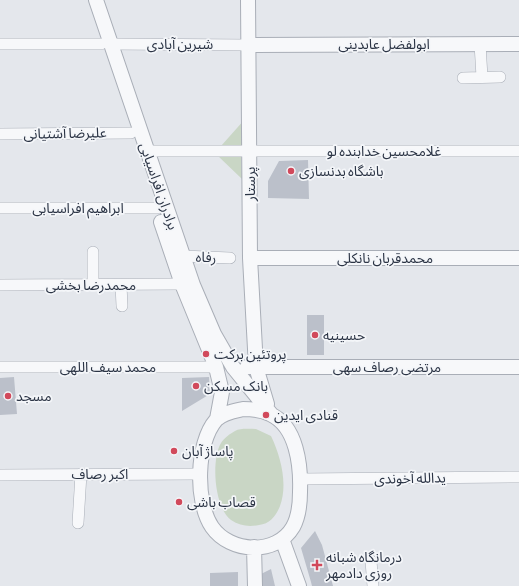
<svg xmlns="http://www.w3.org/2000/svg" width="519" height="586" font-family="'Sofia Sans Condensed','Noto Sans Arabic',sans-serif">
<rect width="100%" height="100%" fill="#e4e7ec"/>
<!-- green -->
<path fill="#c9d6c5" d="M245,119V145L221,146Z
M218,156L241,157L242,179Z
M256,429L271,436C281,457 288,484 280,506C276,516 270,524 259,525C249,527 240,526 231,520C214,507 211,460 221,443C223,439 231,433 235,431C240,428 249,429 256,429Z"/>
<!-- building -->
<path fill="#bbc0ca" d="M308,160L309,199L268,198V181L279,161Z
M307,315H324V355H307Z
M14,377L17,414L0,415V378Z
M209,377L210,394L182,411V378Z
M315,531L322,545L333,586H312L311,582L301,548Z
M271,569L275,586H261V574Z
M238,572V586H210V573Z"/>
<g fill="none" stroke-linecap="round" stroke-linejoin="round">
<defs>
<path id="minor" d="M0,44H101
M111,44L248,45
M480,44L482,77
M463,78L500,77
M0,134L131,133
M147,151H519
M0,208H157
M93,252V285
M183,256L230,258
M0,285L182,284
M121,285L122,306
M0,367H216
M0,475L200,474
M301,479L519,477
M78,523L81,474
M371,561L373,586"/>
<path id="tertiary" d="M96,0L193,285L214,334L233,367L271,414
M248,0L250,258L256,367L267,404
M248,45L519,44
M161,222L182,284L216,367L222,392L217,419
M250,258H519
M247,367H519
M243,409C252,409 262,410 270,414C297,426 301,466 300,492C300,503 298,518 293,527C276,556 230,553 212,527C195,502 196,443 216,420C222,413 234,411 243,409Z
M282,539L299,586
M254,547L255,586"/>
</defs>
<!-- minor casing -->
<use href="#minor" stroke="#a9aeb7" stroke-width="12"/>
<!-- tertiary casing -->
<use href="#tertiary" stroke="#a9aeb7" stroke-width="16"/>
<!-- minor -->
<use href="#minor" stroke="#f7f8fa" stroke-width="11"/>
<!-- tertiary -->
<use href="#tertiary" stroke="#f7f8fa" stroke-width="14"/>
</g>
<!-- markers -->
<g fill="#d1495b" stroke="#f4f6f9" stroke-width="1.5">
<circle cx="291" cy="171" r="4"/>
<circle cx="315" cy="335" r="4"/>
<circle cx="206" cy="354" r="4"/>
<circle cx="196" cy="386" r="4"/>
<circle cx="8" cy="396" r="4"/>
<circle cx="266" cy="415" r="4"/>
<circle cx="174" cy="451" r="4"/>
<circle cx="179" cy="502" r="4"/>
<path d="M315 559h4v4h4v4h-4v4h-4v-4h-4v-4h4z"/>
</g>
<g text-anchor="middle" stroke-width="3.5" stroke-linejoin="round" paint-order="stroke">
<!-- street labels -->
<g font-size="14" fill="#2b3445" stroke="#f4f6f9">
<text x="180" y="49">شیرین آبادی</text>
<text x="384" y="49">ابولفضل عابدینی</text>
<text transform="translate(65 133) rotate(-1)" y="5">علیرضا آشتیانی</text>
<text x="384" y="156">غلامحسین خدابنده لو</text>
<text transform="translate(250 184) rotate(-90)" y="5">پرستار</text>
<text transform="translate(159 186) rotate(71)" y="5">برادران افراسیابی</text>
<text x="78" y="213">ابراهیم افراسیابی</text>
<text transform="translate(206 257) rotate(2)" y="5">رفاه</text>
<text x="385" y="263">محمدقربان نانکلی</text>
<text x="91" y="290">محمدرضا بخشی</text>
<text x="108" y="372">محمد سیف اللهی</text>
<text x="387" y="372">مرتضی رصاف سهی</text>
<text x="100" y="479">اکبر رصاف</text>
<text transform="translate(410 478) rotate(-1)" y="5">یدالله آخوندی</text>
</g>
<!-- poi labels -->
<g font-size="14" fill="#2b3445" stroke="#f4f6f9" text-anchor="start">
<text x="299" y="176">باشگاه بدنسازی</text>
<text x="323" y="340">حسینیه</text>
<text x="214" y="359">پروتئین برکت</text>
<text x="204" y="391">بانک مسکن</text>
<text x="16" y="401">مسجد</text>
<text x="274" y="420">قنادی ایدین</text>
<text x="182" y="456">پاساژ آبان</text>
<text x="187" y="507">قصاب باشی</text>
<text x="326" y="562">درمانگاه شبانه<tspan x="326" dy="16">روزی دادمهر</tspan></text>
</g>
</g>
</svg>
